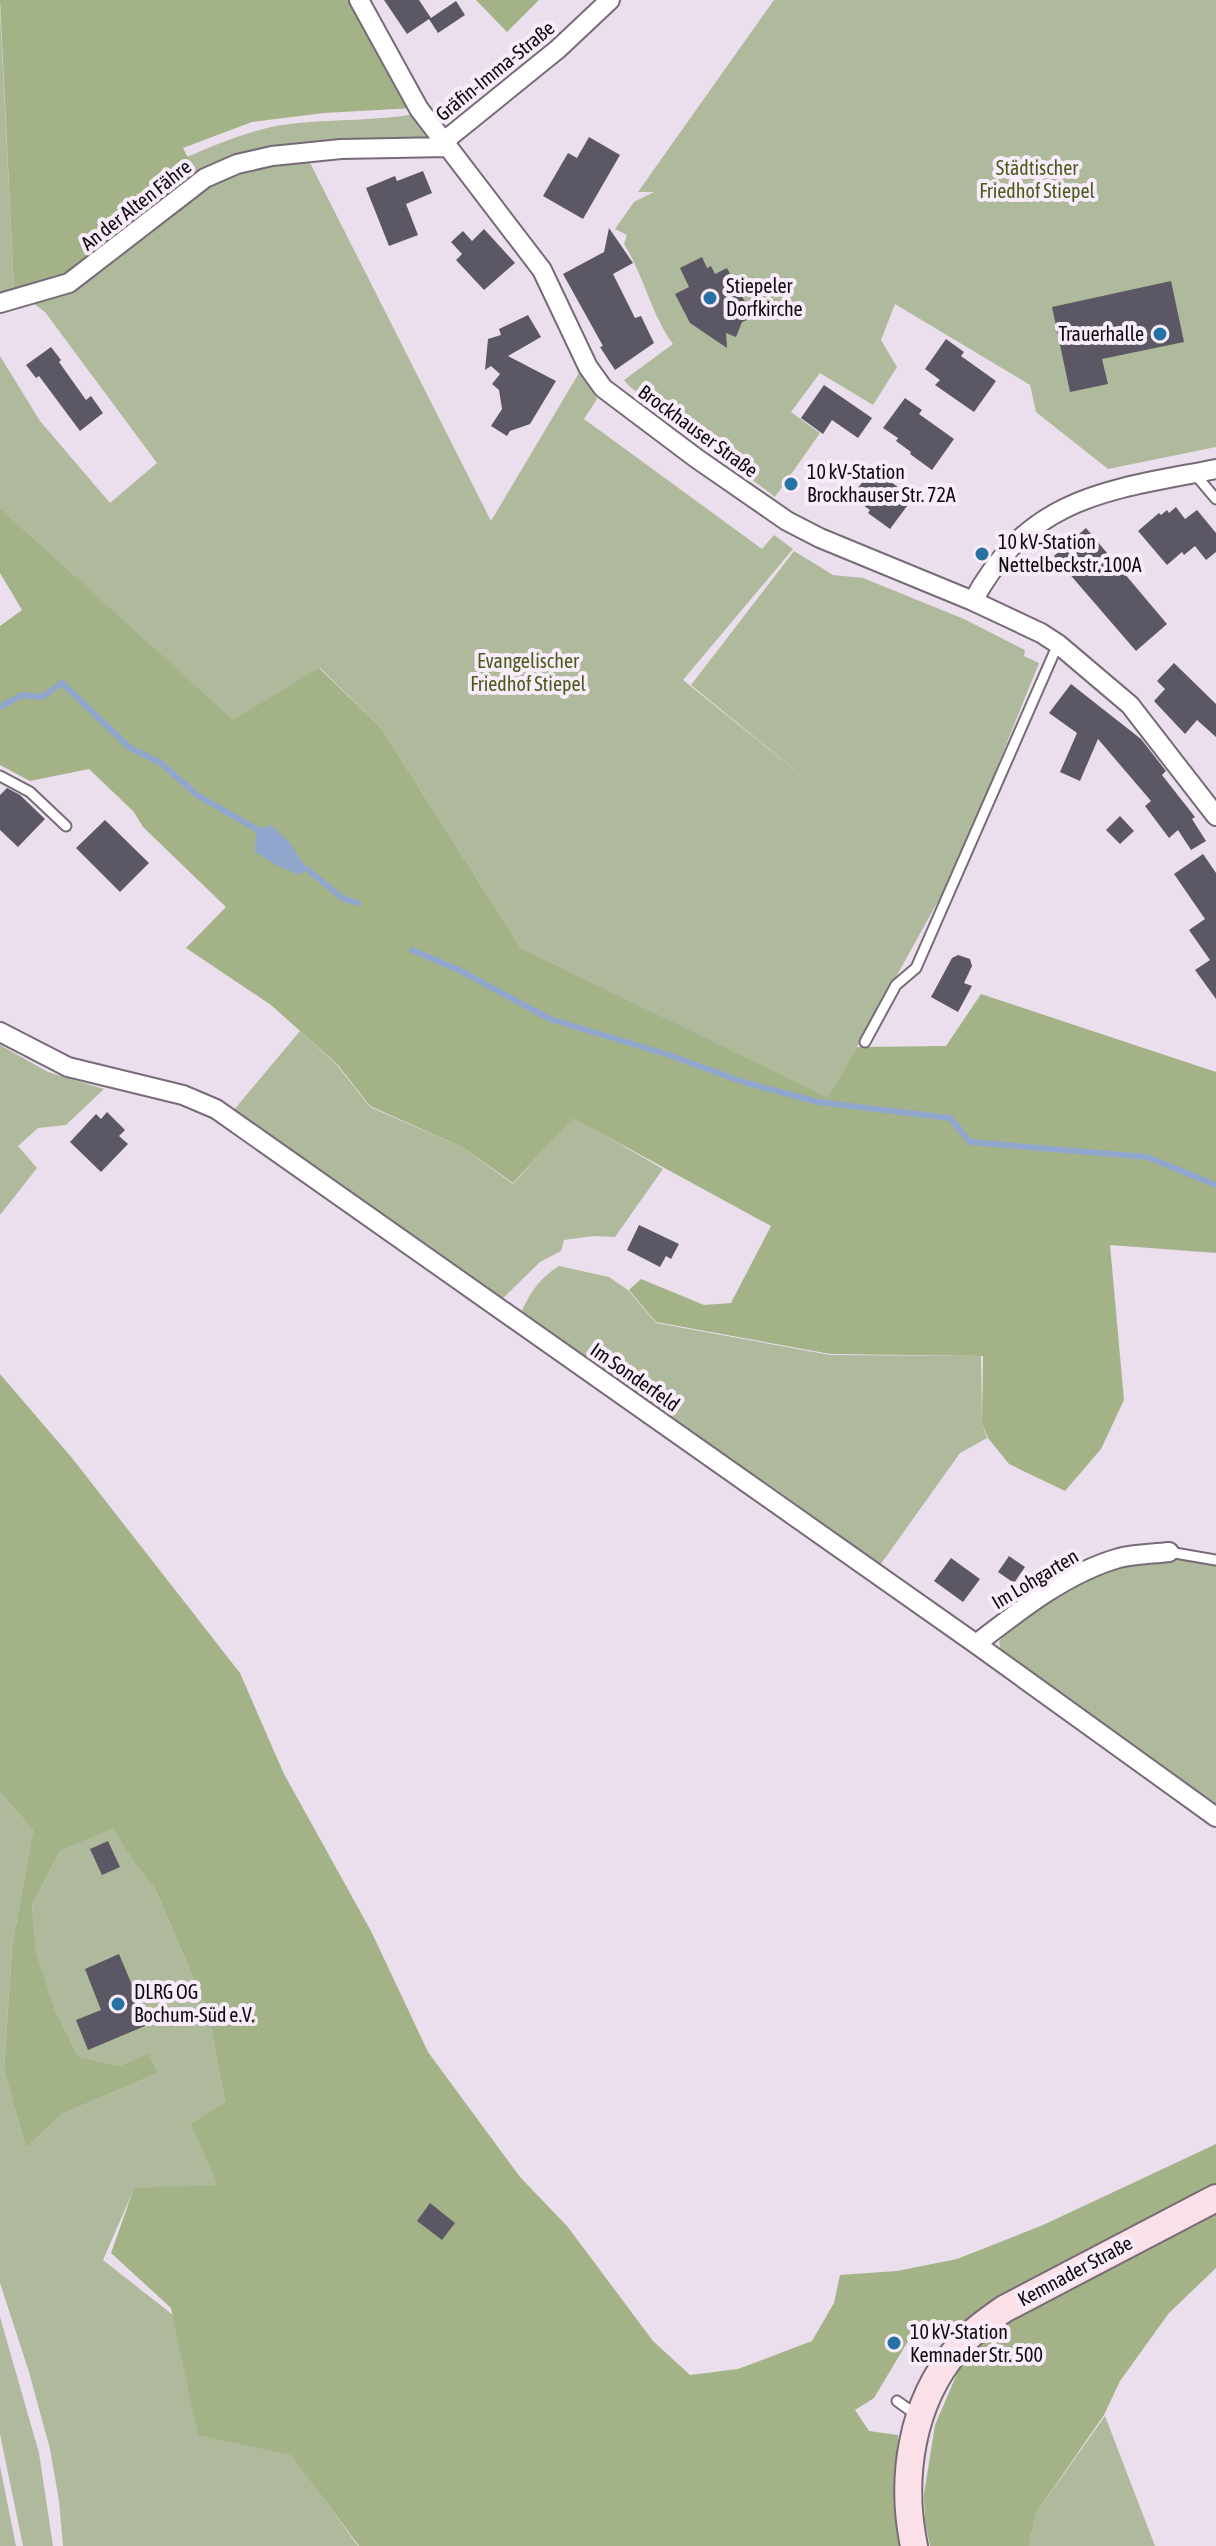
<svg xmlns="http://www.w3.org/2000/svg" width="1216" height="2546" font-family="'Asap Condensed',sans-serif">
<rect width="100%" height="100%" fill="#ebdfed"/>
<!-- green -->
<path fill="#afb99b" d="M774,0H1216V447L1108,469L1036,412L1030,385L895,304L881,340L897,367L873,405L820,373L791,412L820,433L775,497L629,386L624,380L673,344C651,314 644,276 624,244L627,235L615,229L634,202L654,192H638Z
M0,9L14,291L0,295Z
M415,114L429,143L341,145L199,179L187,157C221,142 260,126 298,123C337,119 376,121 415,114Z
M307,157L491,521L579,373L597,399L584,419L762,549L774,535L793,549L683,680L812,784L691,685L794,551L833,575L863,578L964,619L1025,650L1024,656L1039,663L956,869L828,1099L521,948L381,728L320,668L233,721L0,508V356L40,421L110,503L157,463L45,312L29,300L208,180Z
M300,1031L337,1065L370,1107L464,1148L513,1184L573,1117L663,1169L615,1237L593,1236L564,1240L561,1251L540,1262L502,1299L233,1111Z
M0,1045L48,1072L104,1089L66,1125L38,1128L18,1146L37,1168L0,1215Z
M559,1266L609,1277L628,1290L656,1323L830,1355L981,1356L982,1423L987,1438L960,1453L878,1568L521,1313C530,1292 540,1278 559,1266Z
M1168,1558L1216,1566V1807L1001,1652L999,1642C1019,1609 1088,1573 1125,1564C1139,1560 1154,1560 1168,1558Z
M0,1792L33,1830L12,1947L4,2071L26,2148L62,2114L158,2073L149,2055L119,2066L78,2056L55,2009L36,1953L32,1905L60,1851L113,1827L135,1864L155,1889L208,2012L225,2103L218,2185L134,2189L103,2260L173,2315L292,2455L358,2546H63L59,2501L50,2449L29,2372L0,2283Z
M0,2317L39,2453L53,2546H23L0,2434Z
M1105,2416L1155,2546H1029L1036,2513Z
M0,2466L16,2546H0Z"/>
<!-- forest -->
<path fill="#a4b287" d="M0,0H354L413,108L324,113L252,122L183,148L199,179L66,282L14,291Z
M476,0H539L507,32Z
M0,508L233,720L319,668L381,728L521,948L828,1098L857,1047L946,1046L981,994L1216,1072V1253L1110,1245L1124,1400L1101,1449L1065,1491L1009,1464L988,1438L982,1423L983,1356L830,1354L656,1322L629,1290L641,1279L704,1305L731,1303L771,1226L573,1118L513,1183L464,1148L370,1106L338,1065L271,1005L186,948L226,907L143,827L134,812L89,769L30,781L0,765V626L22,610L0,573Z
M0,1374L72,1458L240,1673L284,1774L371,1931L428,2052L520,2177L567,2226L653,2341L690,2375L738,2369L812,2341L834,2303L840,2275L897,2271L957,2259L1043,2225L1216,2144V2187L1000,2299L975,2313L949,2337L917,2326L874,2398L855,2410L869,2431L898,2435L896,2494L903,2546H359L291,2455L198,2435L171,2308L111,2253L134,2188L218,2185L191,2124L225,2103L208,2012L155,1889L135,1864L113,1828L60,1851L32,1905L36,1952L55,2009L78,2056L119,2066L149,2054L158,2073L62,2114L26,2148L4,2071L12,1947L33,1830L0,1792Z
M1216,2209V2268L1169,2313L1120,2381L1104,2415L1036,2513L1029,2546H930L925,2522L924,2494L935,2425L959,2369L985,2339L1016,2314Z"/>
<!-- water -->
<path fill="#91a6cc" d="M271,825L289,842L307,869L299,875L278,866L255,852L256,829Z"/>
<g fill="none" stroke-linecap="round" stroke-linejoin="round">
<!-- stream -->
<path stroke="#91a6cc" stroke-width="6" d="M0,707L22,695L42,697L62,683L130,748L161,763L197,795L256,829
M307,869L342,898L358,903
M412,950L459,970L550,1019L669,1055L743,1082L818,1102L950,1118L970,1142L1147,1157L1216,1185"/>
</g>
<!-- building -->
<path fill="#5c5765" d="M384,0H419L431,18L456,1L465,15L438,33L429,19L407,34Z
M589,137L620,155L583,219L543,196L568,153L577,158Z
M423,171L432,193L406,204L418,235L389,246L366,188L395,176L397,181Z
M609,228L633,263L613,274L635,318L641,316L654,343L615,370L600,347L603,346L563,274L604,252Z
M484,229L515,263L484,290L456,260L462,254L451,242L463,231L472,241Z
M702,257L707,268L711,266L715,274L727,268L745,302L739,304L747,320L742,322L736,337L726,333L727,348L690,323L675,294L689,287L680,268Z
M1171,281L1184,342L1102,359L1108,384L1070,392L1052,307Z
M528,315L541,337L508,356L556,381L530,424L510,431L507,436L491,426L502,409L499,390L492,384L500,374L491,366L485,370L488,339L501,335L499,329Z
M946,339L964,352L961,356L996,381L974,412L935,385L940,380L925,369Z
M51,347L61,360L59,362L86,400L91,396L103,413L80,431L39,376L36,378L26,365Z
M824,385L872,418L858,438L832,420L823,434L801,418Z
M905,398L922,410L919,414L954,439L932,470L910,454L911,452L896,441L898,438L883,428Z
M873,469L913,498L890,529L868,513L870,510L854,499L856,496L853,494Z
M1176,507L1185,519L1197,510L1216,533V552L1206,560L1195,546L1184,555L1182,552L1167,565L1138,531L1159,513L1161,515L1167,510L1169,513Z
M1086,528L1167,624L1136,651L1054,556Z
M1174,663L1216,704V737L1197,720L1185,734L1154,701L1165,689L1157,681Z
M1071,684L1141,739L1166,771L1162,775L1195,817L1192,819L1206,841L1191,850L1178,830L1169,838L1145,806L1151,801L1098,739L1080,781L1060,772L1077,733L1049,713Z
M7,788L20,795L45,819L18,847L0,830V795Z
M1120,816L1134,831L1120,844L1106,830Z
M105,820L149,863L120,892L76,848Z
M1203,854L1216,873V999L1195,970L1210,960L1189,930L1205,919L1174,874Z
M958,955L970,959L972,966L964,983L972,986L958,1012L931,997L952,958Z
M107,1112L125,1130L119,1136L128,1144L101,1172L70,1142L96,1114L101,1119Z
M639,1225L679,1244L671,1259L666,1256L660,1267L627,1250Z
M1009,1556L1025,1567L1014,1583L998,1572Z
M951,1558L980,1579L963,1602L934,1581Z
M108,1841L120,1867L102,1875L90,1849Z
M119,1954L137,1997L134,1998L145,2026L88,2050L76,2020L101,2010L85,1969Z
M430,2203L455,2223L442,2240L417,2221Z"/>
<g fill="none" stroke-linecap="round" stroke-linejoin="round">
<defs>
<path id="service" d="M1194,473L1216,499
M0,776L30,792L66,826
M865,1042L896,985L916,968L1058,644
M1169,1552L1216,1560
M897,2401L918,2416"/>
<path id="minor" d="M359,0L419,109L542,270L588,367L603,388L696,458L787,521L820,538L973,601L1041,633L1058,644L1130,705L1216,816
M443,142L558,49L610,0
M0,303L69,283L205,178L237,164L272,156L341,149L447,147
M973,601C1030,495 1110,490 1216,469
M0,1032L68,1067L183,1095L216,1109L976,1644L1216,1817
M976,1644C1019,1611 1066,1573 1119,1558C1135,1554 1153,1554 1169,1552"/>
<path id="secondary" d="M914,2546C900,2478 911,2403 957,2349C970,2333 987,2321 1004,2309L1216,2198"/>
</defs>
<!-- service casing -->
<use href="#service" stroke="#766b77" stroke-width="13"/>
<!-- minor casing -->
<use href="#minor" stroke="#766b77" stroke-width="22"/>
<!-- secondary casing -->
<use href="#secondary" stroke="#766b77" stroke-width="30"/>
<!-- service -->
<use href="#service" stroke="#fff" stroke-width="9"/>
<!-- minor -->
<use href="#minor" stroke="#fff" stroke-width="18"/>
<!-- secondary -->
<use href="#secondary" stroke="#fce0e8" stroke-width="26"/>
</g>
<!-- markers -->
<g fill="#2772a5" stroke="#f9ecfa" stroke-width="3">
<circle cx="710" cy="298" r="8"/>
<circle cx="1160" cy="334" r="8"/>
<circle cx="791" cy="484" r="8"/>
<circle cx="982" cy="554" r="8"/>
<circle cx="118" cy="2004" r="8"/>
<circle cx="894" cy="2343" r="8"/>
</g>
<g text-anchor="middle" stroke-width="8" stroke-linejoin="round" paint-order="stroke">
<!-- street labels -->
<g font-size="20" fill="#0e0a0e" stroke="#f9ecfa">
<text transform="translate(495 71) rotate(-39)" y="7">Gräfin-Imma-Straße</text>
<text transform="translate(136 205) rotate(-38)" y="7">An der Alten Fähre</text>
<text transform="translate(698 431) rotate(36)" y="7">Brockhauser Straße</text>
<text transform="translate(635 1377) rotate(35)" y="7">Im Sonderfeld</text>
<text transform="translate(1035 1579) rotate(-31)" y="7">Im Lohgarten</text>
<text transform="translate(1075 2271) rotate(-28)" y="7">Kemnader Straße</text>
</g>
<!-- park labels -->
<g font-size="20" fill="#4b5b1b" stroke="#f9ecfa">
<text x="1037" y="175">Städtischer<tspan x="1037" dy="23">Friedhof Stiepel</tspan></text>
<text x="528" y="668">Evangelischer<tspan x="528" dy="23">Friedhof Stiepel</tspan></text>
</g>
<!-- poi labels -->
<g font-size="20" fill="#0e0a0e" stroke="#f9ecfa" text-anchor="start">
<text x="726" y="293">Stiepeler<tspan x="726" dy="23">Dorfkirche</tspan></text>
<text x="1144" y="341" text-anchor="end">Trauerhalle</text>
<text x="807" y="479">10 kV-Station<tspan x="807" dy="23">Brockhauser Str. 72A</tspan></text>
<text x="998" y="549">10 kV-Station<tspan x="998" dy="23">Nettelbeckstr. 100A</tspan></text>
<text x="134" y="1999">DLRG OG<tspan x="134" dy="23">Bochum-Süd e.V.</tspan></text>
<text x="910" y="2339">10 kV-Station<tspan x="910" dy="23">Kemnader Str. 500</tspan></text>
</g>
</g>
</svg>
